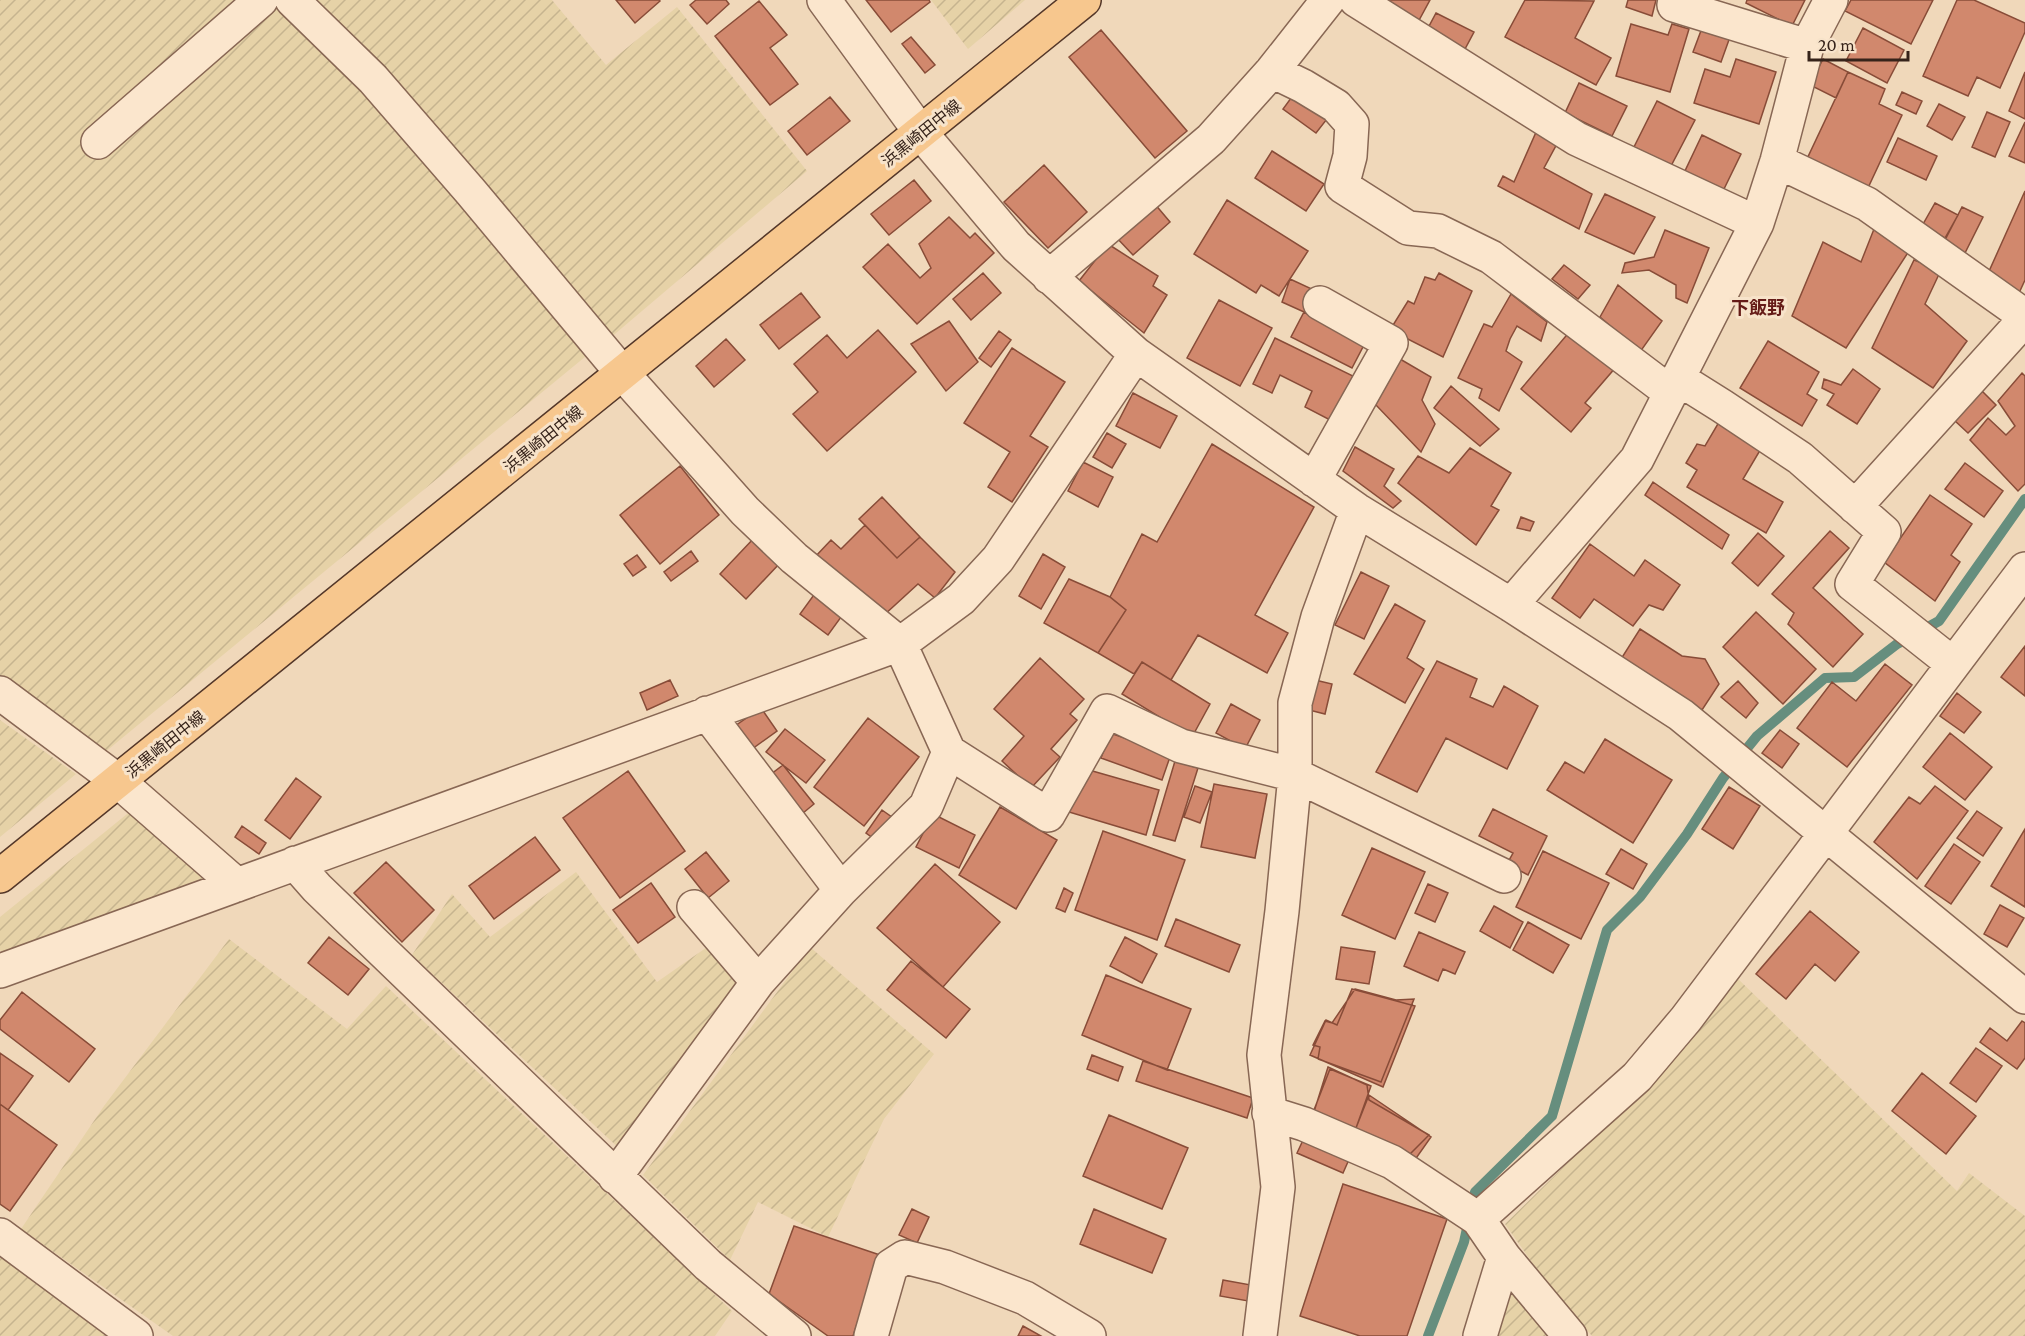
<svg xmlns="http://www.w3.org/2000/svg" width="2025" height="1336" font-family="'Crimson Pro','Noto Sans JP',serif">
<defs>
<pattern id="farmland-furrows" width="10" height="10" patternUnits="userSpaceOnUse" patternTransform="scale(1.5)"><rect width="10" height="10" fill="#e6d2a7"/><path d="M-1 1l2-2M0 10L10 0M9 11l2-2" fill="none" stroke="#c6b48f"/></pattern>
</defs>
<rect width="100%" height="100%" fill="#f0d8ba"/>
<!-- farmland -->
<path fill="url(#farmland-furrows)" d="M0,0H281L414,142L591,352L104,753L0,677Z
M303,0H552L606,65L677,7L807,171L609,339Z
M931,0H1025L968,49Z
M0,720L76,774L0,837Z
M132,810L212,875L3,953L0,950V917Z
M576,872L657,982L713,943L748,981L623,1152L412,955L452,894L490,937Z
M229,939L347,1029L386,986L732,1311L715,1336H173L21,1229L104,1106Z
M810,947L934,1054L884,1119L828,1237L758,1202L730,1260L643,1175Z
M1735,976L1957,1191L1969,1173L2025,1216V1336H1592L1546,1282L1505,1224L1646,1086Z
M0,1252L113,1336H0Z
M1506,1295H1514L1550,1336H1495Z"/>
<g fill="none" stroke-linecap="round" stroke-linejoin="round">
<!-- stream -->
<path stroke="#668e7e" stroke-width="10" d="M1428,1336L1464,1242L1475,1192L1552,1116L1607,930L1640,897L1687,834L1723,778L1757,736L1825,678L1854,677L1897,644L1939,621L2025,499"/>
</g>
<!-- building -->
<path fill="#d1886d" stroke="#884c38" stroke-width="1.5" d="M616,0H659L660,1L635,23Z
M696,0H726L729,4L707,24L690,5Z
M866,0H929L930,2L891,32Z
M1380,0H1430L1417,24Z
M1525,0L1594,1L1575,38L1611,58L1596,85L1505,37Z
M1628,0H1656L1652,16L1626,7Z
M1747,0H1805L1792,26L1746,3Z
M1851,0H1933L1911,44L1845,11Z
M1957,0H1974L2025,23V32L2000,88L1977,77L1968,96L1923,76Z
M759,1L787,35L770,48L798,84L770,105L715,36Z
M1436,13L1474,32L1465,49L1427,30Z
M1631,24L1668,35L1672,24L1689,29L1670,92L1616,76Z
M1702,28L1730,37L1721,62L1693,52Z
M1863,28L1904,50L1887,83L1846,61Z
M1101,30L1187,131L1155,158L1069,57Z
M911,37L935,65L925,73L902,44Z
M1736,59L1776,72L1759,124L1694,103L1705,69L1730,77Z
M1823,59L1848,72L1836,98L1810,85Z
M1848,72L1885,89L1879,104L1902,115L1867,190L1806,161Z
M2025,72V119L2009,111Z
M1579,83L1627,106L1612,136L1565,113Z
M1902,92L1922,101L1916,114L1896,105Z
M1294,94L1327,119L1316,133L1283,109Z
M830,97L850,121L807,155L788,131Z
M1657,101L1695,120L1671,166L1634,147Z
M1939,104L1965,117L1952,140L1927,126Z
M1987,112L2010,122L1995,157L1972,147Z
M2025,122V163L2009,156Z
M1537,130L1559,140L1544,168L1592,194L1579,229L1498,186L1503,176L1514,182Z
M1702,135L1741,154L1723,191L1684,173Z
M1898,138L1937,156L1926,180L1887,162Z
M1272,151L1324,184L1306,211L1255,178Z
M1044,165L1087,212L1048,248L1004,202Z
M914,180L931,201L889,235L871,214Z
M2025,191V280L2019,293L1986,278Z
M1605,194L1655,217L1634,254L1585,232Z
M1227,200L1308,251L1279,296L1261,285L1256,293L1194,254Z
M1154,203L1170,222L1133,255L1116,237Z
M1935,203L1958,215L1945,238L1922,226Z
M1962,207L1983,217L1964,255L1943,244Z
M949,217L970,238L975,233L994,253L917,324L863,267L888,244L920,278L931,268L919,244Z
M1874,229L1909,251L1846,348L1792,316L1823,242L1861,262Z
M1665,230L1709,248L1687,303L1676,298V285L1649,270L1622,273L1625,263L1654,257Z
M1108,244L1158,276L1153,286L1167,295L1144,333L1079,281Z
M1914,260L1941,270L1925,304L1967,341L1933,388L1872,348Z
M1564,265L1590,285L1578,299L1552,279Z
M983,273L1001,293L971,320L953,299Z
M1439,273L1472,291L1443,357L1390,330L1408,301L1414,304L1425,277L1435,280Z
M1290,279L1314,290L1304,312L1282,302Z
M1618,285L1662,321L1640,352L1600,317Z
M801,293L820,317L779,349L760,325Z
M1511,294L1547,322L1541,341L1517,326L1510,339L1506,351L1522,362L1499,411L1479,398L1482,389L1458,378L1484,324L1492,327Z
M1219,300L1272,328L1240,386L1187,358Z
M1304,312L1365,343L1352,368L1291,337Z
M949,321L978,362L946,391L911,344Z
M878,330L916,372L827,451L793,414L818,392L794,364L827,335L847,358Z
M1571,330L1616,367L1585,403L1591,408L1571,432L1521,389Z
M999,331L1011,340L991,367L979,358Z
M1275,338L1353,376L1332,421L1305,407L1312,391L1280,375L1272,393L1253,384Z
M726,339L745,360L714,387L696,366Z
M1768,341L1819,372L1807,394L1817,400L1802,426L1740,388Z
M1012,348L1065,382L1030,436L1048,447L1012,502L988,487L1010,452L964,423Z
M1400,359L1431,377L1422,400L1435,424L1421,452L1374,403Z
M1853,369L1880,389L1857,424L1827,405L1834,394L1822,388L1824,379L1841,385Z
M2022,373L2025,376V484L2018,491L1970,440L1988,418L2006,435L2015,426L1998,401Z
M1451,386L1499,429L1480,446L1434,408Z
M1982,391L1996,405L1968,433L1954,420Z
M1133,393L1177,416L1160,448L1116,426Z
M1719,422L1762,447L1743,479L1783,502L1766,533L1687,487L1697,470L1686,463L1697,444L1705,446Z
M1107,433L1126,444L1112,468L1093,457Z
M1212,444L1314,507L1255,615L1288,633L1267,673L1198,635L1171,680L1142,662L1134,674L1098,653L1126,610L1110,597L1142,534L1157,542Z
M1355,447L1394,469L1384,486L1401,501L1393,508L1343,471Z
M1470,448L1511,473L1491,506L1499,510L1476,545L1398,483L1418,456L1449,473Z
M1083,462L1113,477L1098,507L1068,491Z
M1965,463L2003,491L1984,517L1945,489Z
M680,466L719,515L660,564L620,515Z
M1653,482L1729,535L1722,549L1645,495Z
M1930,495L1972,524L1951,555L1960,562L1935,601L1884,562Z
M882,497L920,537L897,558L859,519Z
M1521,517L1534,522L1530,531L1517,528Z
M865,525L897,558L920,537L955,572L935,598L918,584L883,616L815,557L831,540L841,549Z
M1830,531L1849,548L1813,588L1863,634L1833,667L1788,624L1794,613L1772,594Z
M1758,533L1784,556L1758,586L1732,563Z
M754,538L780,563L746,599L720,574Z
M1590,544L1634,576L1645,560L1680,585L1663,610L1649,605L1633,626L1594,599L1580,618L1552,598Z
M691,551L698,561L671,581L664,572Z
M1043,554L1065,567L1041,609L1019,596Z
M637,555L646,567L633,576L624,564Z
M1361,572L1389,586L1364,639L1335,625Z
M1069,579L1110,597L1126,610L1098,653L1044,623Z
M816,592L844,613L828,635L800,614Z
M1395,604L1425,621L1407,658L1424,669L1405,703L1354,674Z
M1756,612L1816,669L1783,704L1723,647Z
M1640,629L1682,656L1705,659L1719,684L1702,710L1621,659Z
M2025,646V696L2001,677Z
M1040,658L1084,699L1070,714L1077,720L1051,749L1060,757L1031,788L1002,761L1024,736L994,709Z
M1437,661L1477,679L1470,697L1493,707L1504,686L1538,706L1507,769L1446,738L1417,792L1376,772Z
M1142,662L1210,704L1192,737L1122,694Z
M1885,664L1912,685L1847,767L1797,728L1832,682L1856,701Z
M670,680L678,696L647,710L640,693Z
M1315,680L1332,684L1325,714L1309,710Z
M1738,681L1758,703L1746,718L1721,697Z
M1957,693L1981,712L1964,733L1940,716Z
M1231,704L1260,720L1245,749L1216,733Z
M761,708L777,731L752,749L735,726Z
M868,718L919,757L864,826L814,787Z
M785,729L825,760L806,783L766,752Z
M1780,730L1799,744L1782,768L1762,753Z
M1110,733L1171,754L1162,780L1101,758Z
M1950,733L1992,767L1965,800L1923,767Z
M1605,739L1672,780L1633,843L1547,790L1565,762L1584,773Z
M1175,761L1198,768L1175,841L1153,835Z
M783,765L814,804L797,818L766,778Z
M1082,768L1159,790L1146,835L1069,812Z
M628,771L685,851L620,898L563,818Z
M296,778L321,797L290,839L265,820Z
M1214,784L1267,794L1255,858L1201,847Z
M1195,786L1212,792L1200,823L1184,817Z
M1935,786L1968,811L1917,879L1874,842L1909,797L1920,804Z
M1729,787L1760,806L1733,849L1702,829Z
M1000,807L1057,840L1016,909L959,875Z
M1493,809L1547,836L1528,875L1507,864L1513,853L1479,836Z
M882,810L896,820L880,843L866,833Z
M1977,811L2002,828L1983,856L1957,838Z
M933,814L975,835L959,868L916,847Z
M242,826L266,843L259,854L235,837Z
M2025,829V907L1991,886Z
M1103,831L1185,860L1157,940L1075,910Z
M535,837L560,870L494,919L469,886Z
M1954,844L1980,862L1951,904L1925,886Z
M1372,848L1425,872L1395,939L1342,915Z
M1621,849L1647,864L1633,889L1606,874Z
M1543,851L1609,883L1581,939L1516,907Z
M706,852L729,881L708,898L685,869Z
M386,862L434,910L402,942L354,893Z
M935,864L1000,922L943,987L877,928Z
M651,883L675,917L638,943L613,910Z
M1428,884L1448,893L1435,922L1415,913Z
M1064,888L1073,893L1065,912L1056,908Z
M2000,905L2024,918L2007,947L1984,934Z
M1494,906L1523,922L1510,948L1480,931Z
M1810,911L1859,952L1835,981L1815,964L1786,999L1756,974Z
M1176,919L1240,945L1229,972L1165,946Z
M1528,922L1569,945L1553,973L1513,950Z
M1419,932L1465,952L1455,974L1443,969L1438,981L1404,966Z
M329,937L369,969L348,995L308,963Z
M1125,937L1157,954L1142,983L1110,966Z
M1341,947L1375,952L1369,984L1336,979Z
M911,961L970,1009L946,1038L887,990Z
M1106,975L1191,1009L1167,1070L1082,1035Z
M1352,989L1415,1006L1383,1087L1310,1055L1326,1020L1337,1025Z
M1355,989L1396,1000L1414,999L1381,1082L1318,1059L1320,1047L1313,1045L1325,1021L1332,1023Z
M22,992L95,1049L69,1082L0,1029V1020Z
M2022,1021L2025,1023V1058L2017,1069L1980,1042L1990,1028L2007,1041Z
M1976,1048L2002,1066L1976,1102L1950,1083Z
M0,1053L33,1076L8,1110L0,1104Z
M1092,1055L1123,1067L1118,1081L1087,1069Z
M1143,1061L1253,1098L1247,1118L1136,1081Z
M1328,1067L1367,1085L1369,1100L1429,1135L1405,1159L1313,1115Z
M1330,1069L1371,1086L1356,1128L1312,1115Z
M1922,1073L1976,1116L1946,1154L1892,1111Z
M1369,1095L1431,1137L1412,1164L1356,1128Z
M0,1104L57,1145L10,1211L0,1204Z
M1109,1115L1188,1148L1162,1209L1083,1176Z
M1305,1136L1351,1155L1343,1173L1297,1153Z
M1343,1184L1447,1219L1407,1336H1360L1300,1316Z
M912,1209L929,1217L917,1243L899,1235Z
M1094,1209L1166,1239L1152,1273L1080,1244Z
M794,1226L880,1255L853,1336H828L769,1294Z
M1223,1280L1251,1285L1248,1301L1220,1296Z
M1023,1326L1041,1336H1018Z"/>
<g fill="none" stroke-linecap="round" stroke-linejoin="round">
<defs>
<path id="minor" d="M292,0L373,79L471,192L623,374L745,511L794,558L900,644L949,752L1048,815L1107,711L1181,746L1295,775L1504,876
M824,0L921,133L1016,246L1136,354L1357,510L1511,605L1681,715L2025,997
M1356,0L1577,139L1757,223
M1675,0L1674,5L1807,46
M1272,71L1303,86L1336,106L1352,124L1350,156L1342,186L1408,228L1438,231L1491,257L1671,393
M98,142L261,0
M1777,161L1867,204L2025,316
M1049,277L1211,139L1272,71L1328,0
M1679,379L1722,406L1800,458L1884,532L1852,584L1953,664
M1314,480L1391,343L1320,303
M1855,507L2025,319
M1511,605L1637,459L1757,223L1777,161L1807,46L1831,0
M0,693L118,781L237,885
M707,713L841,890L926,806L949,752
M295,863L317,888L708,1265L794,1336
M694,907L758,982L841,890
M0,971L900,644L961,599L998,559L1136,354
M1269,1113L1304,1124L1392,1162L1478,1219L1504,1257L1570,1336
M615,1177L758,982
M1478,1219L1637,1077L1686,1019L2025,569
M0,1235L136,1336
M871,1336L891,1266L905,1257L945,1267L1025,1298L1089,1336
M1260,1336L1278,1187L1264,1055L1282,911L1295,775V703L1318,617L1357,510
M1480,1336L1504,1257"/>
<path id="major" d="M0,876L1084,0"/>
</defs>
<!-- minor casing -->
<use href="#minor" stroke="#886754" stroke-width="36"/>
<!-- major casing -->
<use href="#major" stroke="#543729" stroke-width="36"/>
<!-- minor -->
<use href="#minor" stroke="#fbe6cd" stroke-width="33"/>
<!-- major -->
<use href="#major" stroke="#f7c78e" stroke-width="33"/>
</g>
<g text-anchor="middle" stroke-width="6" stroke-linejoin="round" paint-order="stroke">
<!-- street labels -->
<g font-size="16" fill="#36231a" stroke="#f7e3ca">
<text transform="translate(921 133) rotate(-39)" y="6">浜黒崎田中線</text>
<text transform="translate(543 439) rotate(-39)" y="6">浜黒崎田中線</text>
<text transform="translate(165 744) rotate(-39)" y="6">浜黒崎田中線</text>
</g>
<!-- neighbourhood labels -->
<g font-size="18" font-weight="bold" fill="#651b17" stroke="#f7e3ca">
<text x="1758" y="314">下飯野</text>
</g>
</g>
<!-- scale -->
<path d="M1809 51v9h99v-9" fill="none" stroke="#36231a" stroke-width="3"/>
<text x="1818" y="51" font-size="18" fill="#36231a" stroke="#f7e3ca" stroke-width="4.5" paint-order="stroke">20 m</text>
</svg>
